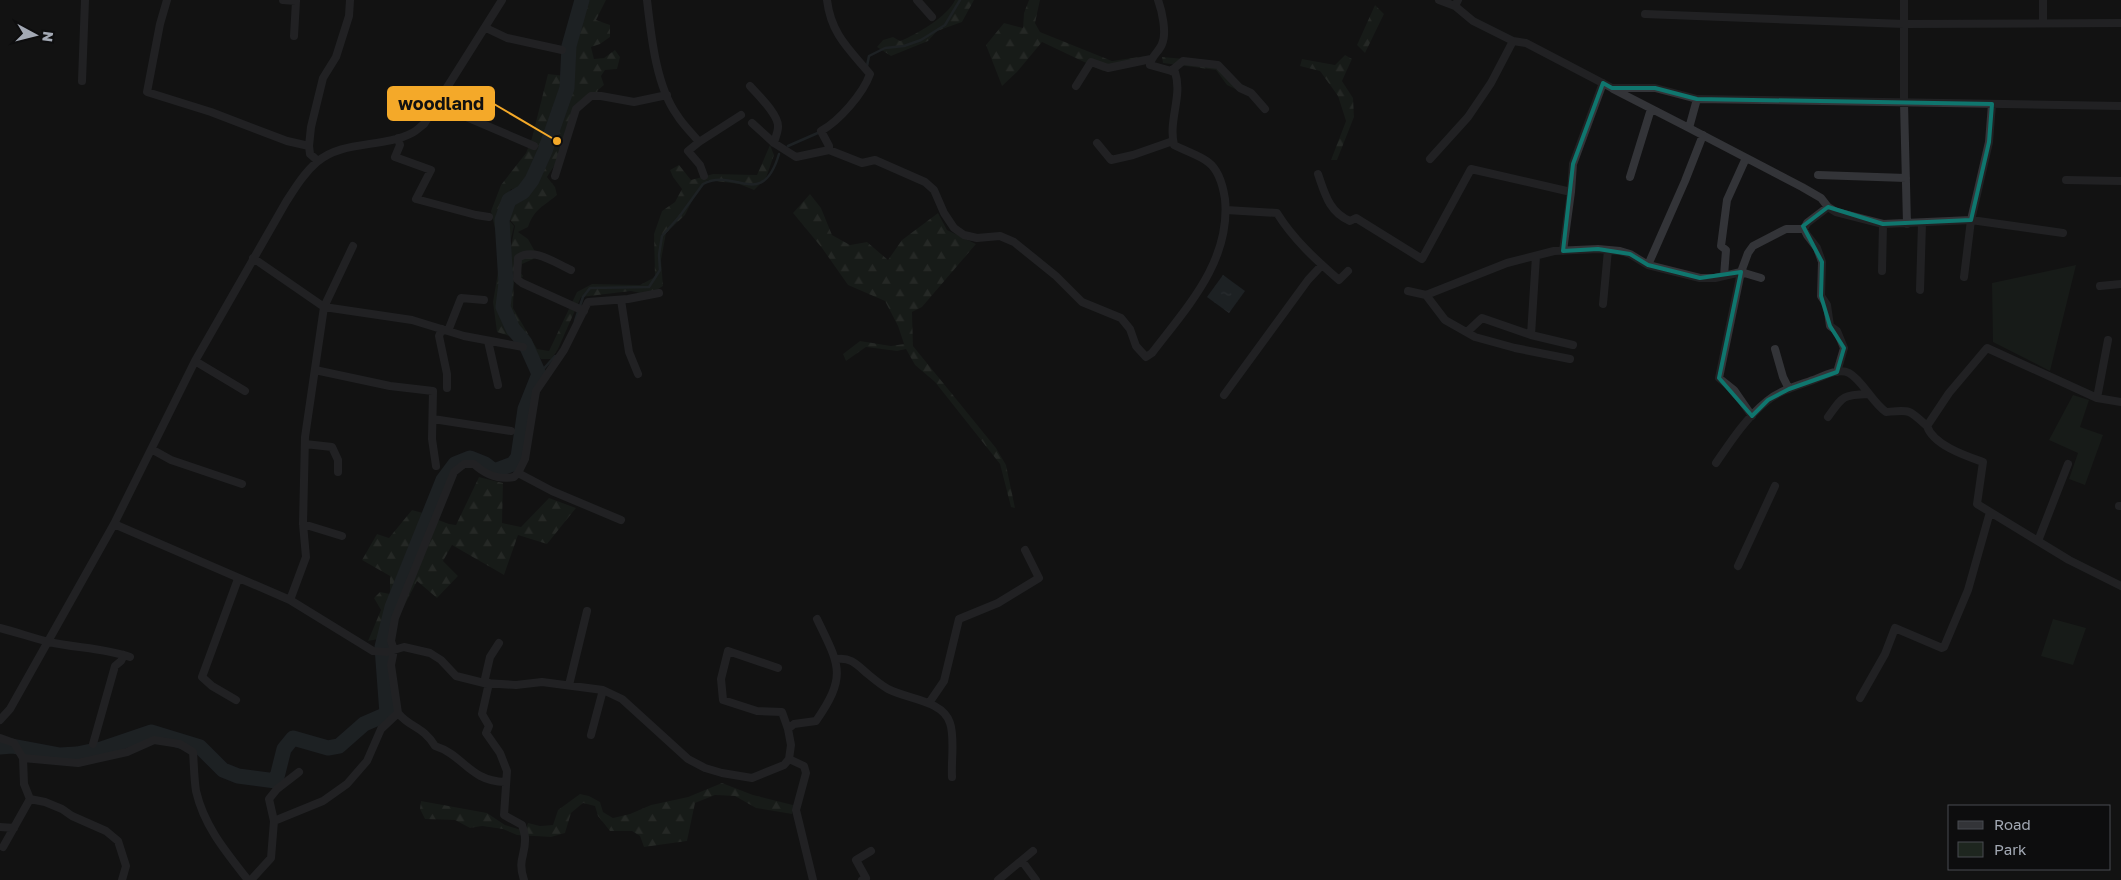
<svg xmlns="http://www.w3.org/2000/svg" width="2121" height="880" font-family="'Golos Text',sans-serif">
<defs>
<pattern id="forest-firs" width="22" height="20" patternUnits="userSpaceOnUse" patternTransform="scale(1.25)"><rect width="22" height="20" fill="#1e261f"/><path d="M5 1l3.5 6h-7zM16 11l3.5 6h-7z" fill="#3c433d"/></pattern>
<pattern id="water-ripples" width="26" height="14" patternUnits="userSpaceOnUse" patternTransform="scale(1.25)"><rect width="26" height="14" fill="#2a3339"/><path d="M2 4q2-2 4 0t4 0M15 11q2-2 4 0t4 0" fill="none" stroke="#464e53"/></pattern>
</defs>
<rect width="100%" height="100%" fill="#121213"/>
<!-- green -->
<path fill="#1e261f" d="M2076,265L2050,371L1993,342L1992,283Z
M2073,395L2089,400L2080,427L2103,435L2085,485L2069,479L2078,453L2049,440Z
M2053,619L2086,628L2073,665L2041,656Z"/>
<!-- forest -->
<path fill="url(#forest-firs)" d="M586,0H606L596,20L610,25V37L600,44L591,47L594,59L604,58L615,50L620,57L617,69L605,70L601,76L604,85L597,91L600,95L577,107L558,160L547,177L555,187L557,195C543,207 535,208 528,227L518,232L528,239L538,257L522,264L520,272L523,276L517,285L508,262L515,226L503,211L512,189L531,190L538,164H545V154L568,86L577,32L576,27Z
M955,0H974L962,22L937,31L928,41L891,56L877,47L883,40L893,37L900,41C916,35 948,16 955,0Z
M1029,0H1040L1035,23L1040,32L1112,61L1146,56L1143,63L1103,71L1042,42L1017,72L1002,86L986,45L1004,23L1023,28L1024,13Z
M1375,5L1384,14L1365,53L1357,45Z
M1345,55L1352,59L1342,81L1353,98L1354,117L1337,160H1331L1346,121L1338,96L1320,71L1300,66L1302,59L1335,65Z
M1162,57L1220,62L1228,77L1249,88L1248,95L1227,85L1216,70L1163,63Z
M548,74L566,76L562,103L548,122L547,146L538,152L530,188L511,189L501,211L514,226L506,260L514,280L513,308L537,349L549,351L577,292L592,284L640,285L655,277L654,234L662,211L675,202L682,189L673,177L670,170L679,165L691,180L713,174L757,175L770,145L774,155L766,178L754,190L739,184L708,180L695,195L685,215L666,233L661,260L663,286L649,295L631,291L581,297L558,349L551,359H541L524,341L497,332L493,302L498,272V242L491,211L501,185L526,153L532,138Z
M810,194L821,208L832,235L850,245L867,242L888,260L902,240L938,213L947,230L976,244L922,307L912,312L913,346L996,448L1006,465L1015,508L1011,507L1000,464L935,382L915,365L906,349L897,351L866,347L846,361L843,354L860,341L891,346L904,344L898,326L885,301L848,285L822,248L793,213Z
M479,477L503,483L502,523L521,527L549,498L576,508L547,544L518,535L504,575L452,545L443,561L458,576L437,598L417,581L388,637L368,641L381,610L374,598L380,592L390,594V576L362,560L377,534L389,538L412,510L423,513L435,488L441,497L433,518L449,524L456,525Z
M722,783L753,795L793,805L792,814L756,808L735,796L715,795L695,803L687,841L644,847L640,836L632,831H610L598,816L595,806L583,803L571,813L565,833L551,837L517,835L503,829L482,826L470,828L455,820L425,819L420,809L421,801L487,813L505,825L525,831L528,823L540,826L553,825L558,810L580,794L589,796L600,802L603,812L613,818L630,814L651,805L688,797Z"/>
<!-- water -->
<path fill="url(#water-ripples)" d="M1223,275L1245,291L1229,313L1207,297Z"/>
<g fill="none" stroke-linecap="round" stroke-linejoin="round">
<!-- stream -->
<path stroke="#2a3339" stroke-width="2.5" d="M867,66L869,56L885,48L904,46L921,40L945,25L960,0
M788,146L820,132
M575,321L583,297L590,288L649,287L660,270L659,255L662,236L679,217L703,184C735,167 762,211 779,154
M539,374L555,356"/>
<!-- river -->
<path stroke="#2a3339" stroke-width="15" d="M0,747L12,746L60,755L77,754L101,749L151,732L200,747L223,770L238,776L276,781L284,749L293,738L328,748L339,746L364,724L387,714L382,647L392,607L443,480L455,464L470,458L485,464L494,471L513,464L518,457L525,409L539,374L525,343L513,329L503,307L506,283L502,220L509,200L523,192L532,180L545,151L567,88L569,46L582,0"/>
<!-- street -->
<path stroke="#333438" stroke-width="8" d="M167,0L160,24L147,92L211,112L287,141L309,146
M283,0L296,1L294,36
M647,0C651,35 656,86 677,115C683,125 692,133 699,142
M827,0C831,34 849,49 870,74C863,94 839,121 821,131L829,146V150
M917,0L932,17
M1439,0L1455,6
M1904,0V103L1907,224
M1645,14L1904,24L2121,23
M2043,22V0
M486,28L507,38L562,50
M1513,41L1526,43L1612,88H1655L1697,99L2121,106
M1171,71L1183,61L1218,65L1240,88L1251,93L1265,109
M82,81L85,0
M750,86C758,95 779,115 778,127C778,132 775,138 774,143
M1076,86L1091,62L1108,68L1151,59
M1613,89L1689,128L1697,99
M436,104L534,146
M752,123L774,143L796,157L829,150L862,163L875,160L925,182L934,190L944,213L954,228L964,235L977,238L1000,236L1014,242L1056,276L1082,302L1121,318L1130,329L1136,346L1146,357L1152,353C1187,307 1231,261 1225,199C1223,186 1219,170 1208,162C1199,155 1185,151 1174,145C1168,120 1183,96 1175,72L1150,65C1151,56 1159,52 1162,44C1167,33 1162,11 1158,0
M1689,128L1802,187L1821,198L1828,207L1836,212L1883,224L1971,220L2063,233
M398,138L400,145L395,157L431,170L416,199L476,215L489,217
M1097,143L1111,160L1133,155L1173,141
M1430,159L1468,117L1491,83L1513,41L1473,21L1455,6L1458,0
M318,161L310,154L309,146L311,127L323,78L336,57L349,16L350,0
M1318,174C1325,194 1329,212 1350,221L1356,218L1422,259L1471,169L1571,192
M1818,175L1906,178
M555,176L576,109L591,96H601L634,102L667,95
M704,176L700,165L688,151L699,142L741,115
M1630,177L1651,109
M2066,180L2121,181
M1828,207L1807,223L1804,229L1807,235L1817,248L1822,262L1821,296L1827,305L1830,326L1837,331L1844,348L1837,372
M1226,210L1277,213C1293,239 1316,260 1339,280L1348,271
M1563,251L1571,192L1573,164L1603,83
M253,258L324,307L412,320L464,336L523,347
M1648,265L1685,181L1703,135
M571,270C555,263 534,247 518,258L517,279L522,283L584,311
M1882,271L1883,224
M1724,276L1726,250L1721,246L1727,200L1746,158
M1964,277L1971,220L1989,142L1992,104
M2100,286L2121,284
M1920,290L1922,223
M1408,291L1426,295L1445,320L1475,337L1515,348L1570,359
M1426,295L1507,263L1554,251L1598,249L1620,251L1630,254L1648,265L1700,278H1715L1741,272L1761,278
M621,300L629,352L638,374
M1603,304L1608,250
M442,329L439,336L447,374V388
M448,331L461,298L484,300
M1467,332L1482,318L1531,335L1573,345
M1531,335L1536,256
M488,341L498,385
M1775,349L1783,377L1789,389
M195,361L245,391
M315,370L390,386L433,391L432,439L436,466
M1224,395L1308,280L1322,265
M2097,398L2108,340
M2121,402L2097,398L1987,348L1949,393L1927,426C1933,445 1966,456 1983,462L1977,504L2069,560L2121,586
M1752,416L1734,390L1719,378L1741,272L1748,253L1753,246L1786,229H1804
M1828,417C1843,396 1842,395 1868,394
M433,419L511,431
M305,444L332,447L338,460V472
M153,450L171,460L242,484
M1716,463C1731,441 1746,418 1767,401C1780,390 1800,385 1816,379C1825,375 1839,368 1849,373C1862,380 1872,402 1886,412C1911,410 1908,409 1927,426
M518,473L552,491L621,520
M2119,506H2121
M114,524L290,600L306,557L303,524L305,437L324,307L353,246
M303,524L342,536
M2038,541L2068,464
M1738,566L1775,486
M290,600L373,651L387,652L404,647L430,653L441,660L456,676L484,683L516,685L542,682L603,690L622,699L688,759L705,768L722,773L752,778L784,765L789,759L791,745L788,729L782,712L757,711L723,700L721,679L728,651L778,668
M0,628C16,632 33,638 49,642C76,648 104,648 130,657
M837,659C852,657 858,666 869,675C875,680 881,685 888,689C906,699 943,700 950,723C955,737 951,762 952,777
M484,683L490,657L499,643
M489,683L482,714L489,726L486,733L500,753L507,771L504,815L522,825C523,829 525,834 525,838C526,855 517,859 524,880
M569,685L587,611
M1860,698L1885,654L1895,628L1942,648L1944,647L1968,590L1990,512
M236,700L212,686L202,677L238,579
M929,703L944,681L959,619L998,603L1039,578L1025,550
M0,720L10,709L114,524L195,361L286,202C295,188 304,173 317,162C342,140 383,148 412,133C416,131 420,127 424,124L502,0
M788,729L794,724L816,721C848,675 839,665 817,619
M591,735L603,690
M0,738L14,743L23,758L24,784L30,799L45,802L62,809L72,816L106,831L118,841L126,866L122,880
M93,744L115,666L121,661L124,655
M23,758L78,763L127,752L154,740L180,744L193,752C194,765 194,778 196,791C204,826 226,852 248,880
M789,759L804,766L806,773L796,810L813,880
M505,782C469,781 464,755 435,746C423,726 410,728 398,713L391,665L394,650L391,641L395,618L454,472L464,464H474C486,475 498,480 514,477L518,473L525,459L536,391L564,350L588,302L628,299L659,293
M274,821L323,801L347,784L367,761L381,729L398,713
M0,827L14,828
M3,847L30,799
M1022,861L1036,880
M251,880L271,858L274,821L269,799L277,789L299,772
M862,880L866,878L856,860L871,851
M998,880L1033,851"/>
</g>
<!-- marked area -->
<path d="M0 0H2121V880H0ZM1603,83L1612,88H1655L1697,99L1992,104L1989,142L1971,220L1883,224L1828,207L1803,226L1822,262L1821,296L1830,326L1844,348L1837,372L1789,389L1768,400L1752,416L1719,378L1741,272L1700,278L1648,265L1630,254L1598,249L1563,251L1573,164Z" fill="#121213" fill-opacity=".55" fill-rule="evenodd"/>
<path fill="none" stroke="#0f766e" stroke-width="4" stroke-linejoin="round" d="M1603,83L1612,88H1655L1697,99L1992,104L1989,142L1971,220L1883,224L1828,207L1803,226L1822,262L1821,296L1830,326L1844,348L1837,372L1789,389L1768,400L1752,416L1719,378L1741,272L1700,278L1648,265L1630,254L1598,249L1563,251L1573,164Z"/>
<!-- callouts -->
<path fill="none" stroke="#f4a929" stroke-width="2" d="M557 141L494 104"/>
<circle fill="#f4a929" stroke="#0d0d0e" stroke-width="2" cx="557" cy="141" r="5"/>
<rect fill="#f4a929" stroke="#f4a929" stroke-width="2" x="388" y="87" width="106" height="33" rx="5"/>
<g font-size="18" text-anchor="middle" font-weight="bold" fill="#111">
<text x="441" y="110">woodland</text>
</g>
<!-- legend -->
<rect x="1948" y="805" width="162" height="65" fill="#0d0d0e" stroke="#494b50"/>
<rect x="1958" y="821" width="25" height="8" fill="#333438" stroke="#494b50"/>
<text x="1994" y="830" font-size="15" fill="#a3a9b4">Road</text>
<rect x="1958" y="842" width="25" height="15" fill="#1e261f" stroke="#494b50"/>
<text x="1994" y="855" font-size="15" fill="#a3a9b4">Park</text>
<!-- north arrow -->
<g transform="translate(35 35) rotate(97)" stroke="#0d0d0e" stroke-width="4" paint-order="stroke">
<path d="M0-4L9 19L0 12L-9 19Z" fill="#a3a9b4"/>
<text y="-8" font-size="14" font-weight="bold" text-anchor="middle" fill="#a3a9b4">N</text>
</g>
</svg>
